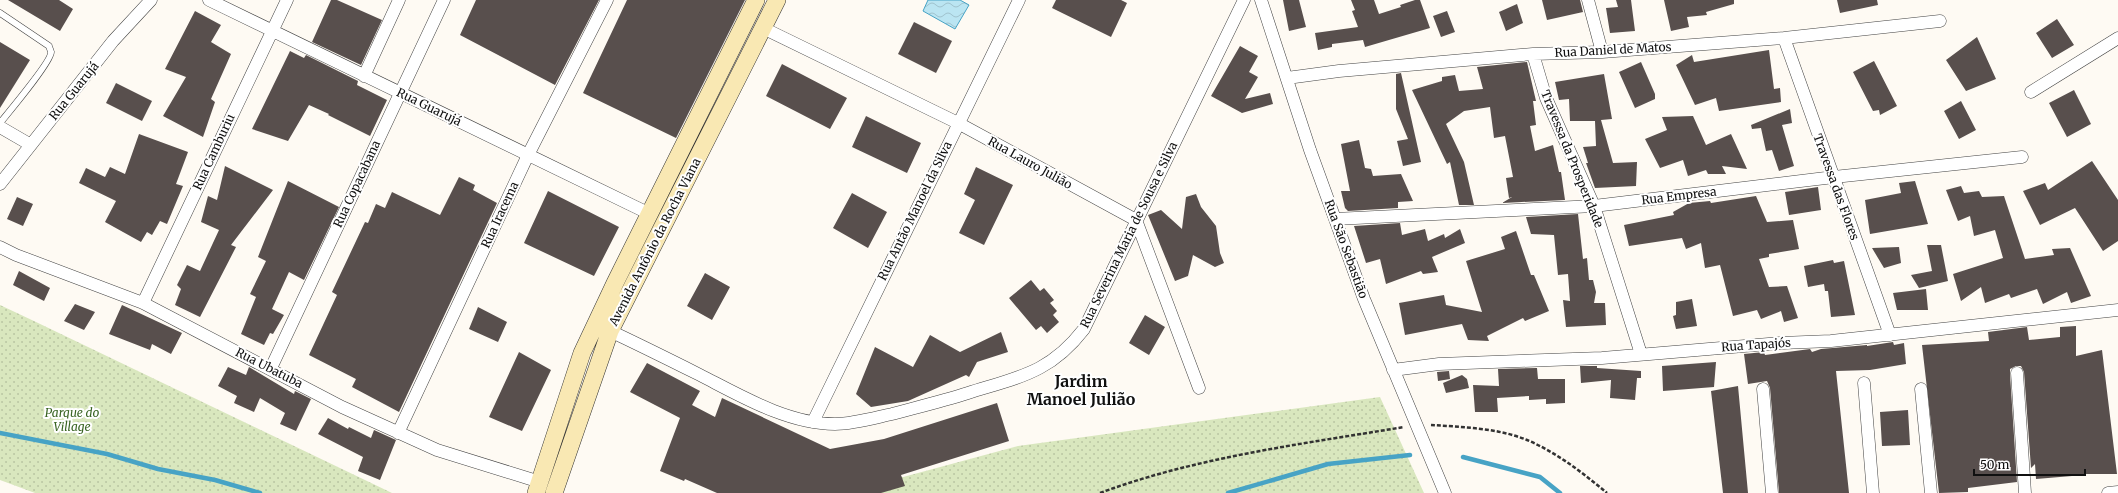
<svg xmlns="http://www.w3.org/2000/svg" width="2118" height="493" font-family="Merriweather,serif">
<defs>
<pattern id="park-dots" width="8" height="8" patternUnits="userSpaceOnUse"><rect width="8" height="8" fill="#d9e7be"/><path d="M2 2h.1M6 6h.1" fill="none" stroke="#b9c5a2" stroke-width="1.8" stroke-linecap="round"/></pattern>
<pattern id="water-waves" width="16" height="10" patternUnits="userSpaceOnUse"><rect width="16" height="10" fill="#bbe5f2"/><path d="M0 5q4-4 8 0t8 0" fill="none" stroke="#a0c3ce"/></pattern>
</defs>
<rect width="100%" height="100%" fill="#fefaf3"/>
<!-- park -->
<path fill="url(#park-dots)" d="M0,305L36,322L392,493H35L0,480Z
M1380,397L1424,493H844L1018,446Z"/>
<!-- water -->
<path fill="url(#water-waves)" stroke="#47a3c5" d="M928,0H960L969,5L955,29L923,11Z"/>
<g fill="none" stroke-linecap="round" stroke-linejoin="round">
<!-- stream -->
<path stroke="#47a3c5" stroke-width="4.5" d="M0,433L107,454L158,469L215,480L260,493
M1463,457L1540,477L1560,493
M1228,493L1328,464L1410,455"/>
</g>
<!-- building -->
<path fill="#584f4d" d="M8,0H59L73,9L60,31Z
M331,0H337L382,20L361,65L312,42Z
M476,0H599L555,85L460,35Z
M627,0H745L676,138L583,93Z
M1056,0H1121L1127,3L1111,37L1052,8Z
M1283,0H1299L1306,27L1289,31Z
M1351,0H1374L1379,14L1401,7L1400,5L1415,0H1420L1430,28L1365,47L1363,40L1332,44V47L1318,50L1315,33L1358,27L1352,11L1355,10Z
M1542,0H1580L1583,12L1547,20Z
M1616,0H1631L1635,31L1610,33L1606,8L1618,7Z
M1664,0H1734V4L1706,12L1707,15L1687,17L1689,27L1671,31Z
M1837,0H1877L1878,5L1840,13Z
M1517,4L1523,23L1506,31L1499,12Z
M195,11L221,25L211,42L231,54L211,99L215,102L203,137L163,116L186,77L165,69Z
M1447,11L1455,32L1441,37L1433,16Z
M2057,19L2074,45L2052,58L2036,33Z
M914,22L952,41L936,73L898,54Z
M1977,37L1996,79L1966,91L1946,60Z
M0,42L30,60L0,108Z
M1240,46L1258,56L1249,72L1258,77L1245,99L1270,93L1273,104L1242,113L1211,96Z
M1769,50L1774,89L1780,88L1781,102L1719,111L1716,98L1695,105L1676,65L1692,55L1694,62Z
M290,51L304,58L306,55L358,81L357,85L387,100L370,136L328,115L329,114L309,105L288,141L252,129Z
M1874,61L1897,106L1880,115L1879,110L1873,111L1853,72Z
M1527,62L1536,101H1533L1536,125L1530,126L1535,151L1553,145L1559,172H1561L1565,200L1502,203L1512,197L1509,198L1506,178L1513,177L1505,136L1494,138L1490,107L1464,111L1446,124L1464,162L1474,205H1459L1450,162L1447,164L1412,90L1442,81V77L1455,75L1459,91L1483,89L1477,67Z
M1641,62L1655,94V99L1635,108L1619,72Z
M782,64L847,98L830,129L766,96Z
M1401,73L1421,162L1403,166L1397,141L1408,139L1396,109V74Z
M1604,74L1612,119L1601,120L1613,163L1637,162L1636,186L1595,188L1586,163H1588L1583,147L1596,146L1595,121H1570L1569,99L1559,100L1555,82Z
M116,83L152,101L142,121L106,103Z
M2074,90L2091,124L2067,137L2049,103Z
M1961,101L1976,130L1959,139L1944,111Z
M1790,109L1792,123L1782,125L1794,166L1779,171L1772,150L1766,151L1761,128L1752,129L1751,125Z
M866,116L921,143L907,173L852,147Z
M1693,116L1706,145L1731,134L1747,169L1722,166L1726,174H1708L1706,170L1688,176L1683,160L1660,168L1645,139L1667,130L1662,117Z
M139,134L188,152L176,184L183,186L167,224L160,221L152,235L147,232L141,242L105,222L116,201L79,183L86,168L105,177L110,167L125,174Z
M1359,140L1365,168L1371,169L1373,176L1401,174L1413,201L1398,202V208L1348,211L1345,208L1341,191H1350L1341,144Z
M2092,161L2118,200V241L2103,251L2075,208L2040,225L2023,191L2045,183L2048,190Z
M225,166L273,190L231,245L236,247L200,317L175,305L181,289L177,285L187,265L200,271L219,230L201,222L208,196L217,200Z
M976,167L1013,185L984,245L959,233L975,200L964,194Z
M459,177L475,185L473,190L497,203L399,412L352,387L356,379L309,355L337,295L332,292L365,222L368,223L376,204L385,208L392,192L440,215Z
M288,181L339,207L304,280L289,272L272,309L284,315L273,334L270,333L264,345L241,334L256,297L250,294L266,261L258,257Z
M1915,181L1928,224L1870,234L1865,200L1901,193L1899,183Z
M1961,186L1964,193L1979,191L1982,197L2004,196L2025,259L2054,255L2052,249L2070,248L2091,296L2071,303L2067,292L2043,304L2037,289L2011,298L2009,294L1985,303L1981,287L1961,301L1953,274L2003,258L1995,230L1974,236L1970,216L1958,221L1946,190Z
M1818,187L1821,210L1789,215L1785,192Z
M548,191L619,227L594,276L524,243Z
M852,193L887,212L868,248L833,228Z
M1196,194L1201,207L1216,226L1220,253L1224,263L1215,267L1193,255L1188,276L1175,281L1148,215L1161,210L1182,229L1186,197Z
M1756,196L1767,222L1793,220L1799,249L1769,254V257L1759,259L1769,287L1787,286L1798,318L1784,322L1781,311L1761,319L1757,310L1733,316L1720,265L1705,268L1701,243L1686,249L1682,238L1629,246L1624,225L1674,215L1673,212L1689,203L1710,201L1711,203Z
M17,197L33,204L23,226L7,219Z
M1578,214L1583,259L1587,258L1589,280H1593L1596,292L1594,303H1605L1606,325L1566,327L1563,300L1570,301L1568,274L1558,275L1554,235L1531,234L1526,217Z
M1400,223L1402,235L1425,229L1428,241L1444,234L1445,238L1460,229L1465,243L1432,257L1438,272L1423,274L1421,271L1386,284L1380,259L1366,263L1354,226Z
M1516,231L1531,275H1534L1549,311L1525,321L1523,318L1487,336L1489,341L1468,340L1462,324L1405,335L1399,303L1444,295L1446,305L1482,312L1466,261L1505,249L1501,237Z
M1927,245H1941L1948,281L1919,288L1911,275L1932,271Z
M1899,247L1901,263L1884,268L1872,248Z
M1833,260L1834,263L1844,261L1855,315L1831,317L1828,291H1825L1824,284L1808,287L1804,266Z
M19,271L50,288L44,301L13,285Z
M705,273L730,287L712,320L687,306Z
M1031,280L1040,291L1044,288L1054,300L1050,303L1057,311L1053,315L1059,322L1047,333L1041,326L1036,330L1009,298Z
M1926,289L1928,310H1897L1893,293Z
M1692,299L1697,326L1676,329L1673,316L1676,315V302Z
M75,304L95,312L84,330L64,321Z
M122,305L182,333L171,354L152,344L150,350L109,334Z
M478,307L507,322L498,342L469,329Z
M1145,315L1165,327L1149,355L1129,343Z
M2076,326V356L2102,350L2117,474H2072V476L2036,479L2035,464L2031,468L2024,372L2021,366H2016L2010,369V374L2017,482L1968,488V492L1939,493L1922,345L1989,341L1988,332L2027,327L2029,340L2060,337V327Z
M1001,332L1008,352L977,362L969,377L966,375L908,401L871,407L856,394L875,347L913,367L930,335L960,352Z
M1893,342L1894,345L1904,343L1906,364L1870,370L1836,371L1849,493H1779L1770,388L1767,381L1748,384L1744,354L1764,352L1765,355L1810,349L1812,352L1821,349L1867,345V346Z
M519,352L551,370L522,431L489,417Z
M1716,362L1714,387L1663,391L1662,366Z
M647,363L700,391L692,405L715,417L722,398L830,449L884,439L997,403L1009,441L901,475L905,486L881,493H717L685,479L684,481L660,471L680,418L630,392Z
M1580,366H1597V368L1641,371V378H1637L1635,400L1610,398L1611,380L1581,383Z
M228,367L246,375L249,367L294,394L295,391L311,399L296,431L280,424L285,413L260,398L254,412L234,403L237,396L218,386Z
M1537,368L1538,379H1565V403L1546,404V399L1529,400V396L1497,398L1498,412H1475L1473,385L1499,386L1498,369Z
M1449,371L1450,379L1438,381L1437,372Z
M1462,375L1467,379L1469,388L1446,393L1443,383Z
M1738,386L1748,493H1723L1711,391Z
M1908,410L1910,445L1882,446L1880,412Z
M328,418L348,429L349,427L371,438L374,430L396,440L380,480L358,471L363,457L318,434Z"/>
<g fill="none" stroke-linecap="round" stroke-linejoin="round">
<defs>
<path id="lane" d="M0,13L49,46C49,47 51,51 51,52C52,61 8,113 0,123"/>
<path id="street" d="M209,0L650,214
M1261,0L1310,150L1364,299L1445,493
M1588,0L1602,52
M763,28L958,123L1136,220L1199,388
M1784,38L1890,335
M1533,54L1546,98L1594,206L1641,354
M364,76L399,0
M1287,78L1339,71L1533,54L1602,52L1784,38L1940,21
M2031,92L2118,38
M0,127L31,145
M0,184L113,41L151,0
M1335,219L1594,206L1834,177L2022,157
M0,247L16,255L143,303L342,407L437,450L540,482
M143,303L287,0
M610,331C640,345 670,360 700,375C741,396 788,424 835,424C854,424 874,418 892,414C918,407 943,401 968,393C1019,377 1050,373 1084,329L1244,0
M271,368L444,0
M1393,370L1439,364L1602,358L1781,343L1831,341L2118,310
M2017,373L2025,493
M1864,383L1873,493
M1763,389L1772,493
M1921,389L1931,493
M813,422L1019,0
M398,433L528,155L607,0
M2108,493L2118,492"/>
<path id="secondary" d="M536,493L582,353L615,283L756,0
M554,493L610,331L777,0"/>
</defs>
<!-- lane casing -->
<use href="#lane" stroke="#434343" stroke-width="7"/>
<!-- street casing -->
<use href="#street" stroke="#434343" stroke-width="13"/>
<!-- secondary casing -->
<use href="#secondary" stroke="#323232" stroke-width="18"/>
<!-- path -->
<path stroke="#323232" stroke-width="2.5" stroke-dasharray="4 2" stroke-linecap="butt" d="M1431,425C1462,427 1498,428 1527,440C1556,452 1583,473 1607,493
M1100,493C1197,457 1302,444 1404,427"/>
<!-- lane -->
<use href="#lane" stroke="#fff" stroke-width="6"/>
<!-- street -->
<use href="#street" stroke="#fff" stroke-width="12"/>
<!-- secondary -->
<use href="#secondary" stroke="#f9e8b3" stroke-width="17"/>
</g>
<g text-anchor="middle" stroke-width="4" stroke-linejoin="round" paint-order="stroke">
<!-- street labels -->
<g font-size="12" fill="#101010" stroke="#fff">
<text transform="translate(1613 50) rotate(-3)" y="4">Rua Daniel de Matos</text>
<text transform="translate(74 91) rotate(-51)" y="4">Rua Guarujá</text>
<text transform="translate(429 107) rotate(26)" y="4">Rua Guarujá</text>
<text transform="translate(214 152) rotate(-65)" y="4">Rua Camburiu</text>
<text transform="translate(1572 159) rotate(68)" y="4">Travessa da Prosperidade</text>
<text transform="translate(1030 163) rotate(29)" y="4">Rua Lauro Julião</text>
<text transform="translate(357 184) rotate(-65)" y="4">Rua Copacabana</text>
<text transform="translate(1836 187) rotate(70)" y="4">Travessa das Flores</text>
<text transform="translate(1679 196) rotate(-7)" y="4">Rua Empresa</text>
<text transform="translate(915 211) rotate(-64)" y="4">Rua Antão Manoel da Silva</text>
<text transform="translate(500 215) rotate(-65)" y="4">Rua Iracema</text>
<text transform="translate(1129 235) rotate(-64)" y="4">Rua Severina Maria de Sousa e Silva</text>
<text transform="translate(655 242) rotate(-63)" y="4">Avenida Antônio da Rocha Viana</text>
<text transform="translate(1346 249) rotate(70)" y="4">Rua São Sebastião</text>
<text transform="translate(1756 345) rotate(-4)" y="4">Rua Tapajós</text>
<text transform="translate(269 368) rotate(27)" y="4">Rua Ubatuba</text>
</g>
<!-- park labels -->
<g font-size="12" font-style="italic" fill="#396423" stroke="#fff">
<text x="72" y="417">Parque do<tspan x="72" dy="14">Village</tspan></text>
</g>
<!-- district labels -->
<g font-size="16" font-weight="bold" fill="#101010" stroke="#fff">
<text x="1081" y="387">Jardim<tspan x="1081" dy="18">Manoel Julião</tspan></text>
</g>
</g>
<!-- scale -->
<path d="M1974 469v6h111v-6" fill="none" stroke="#101010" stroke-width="2"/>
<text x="1980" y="469" font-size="12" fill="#101010" stroke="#ffffff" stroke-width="3" paint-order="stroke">50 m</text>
</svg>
